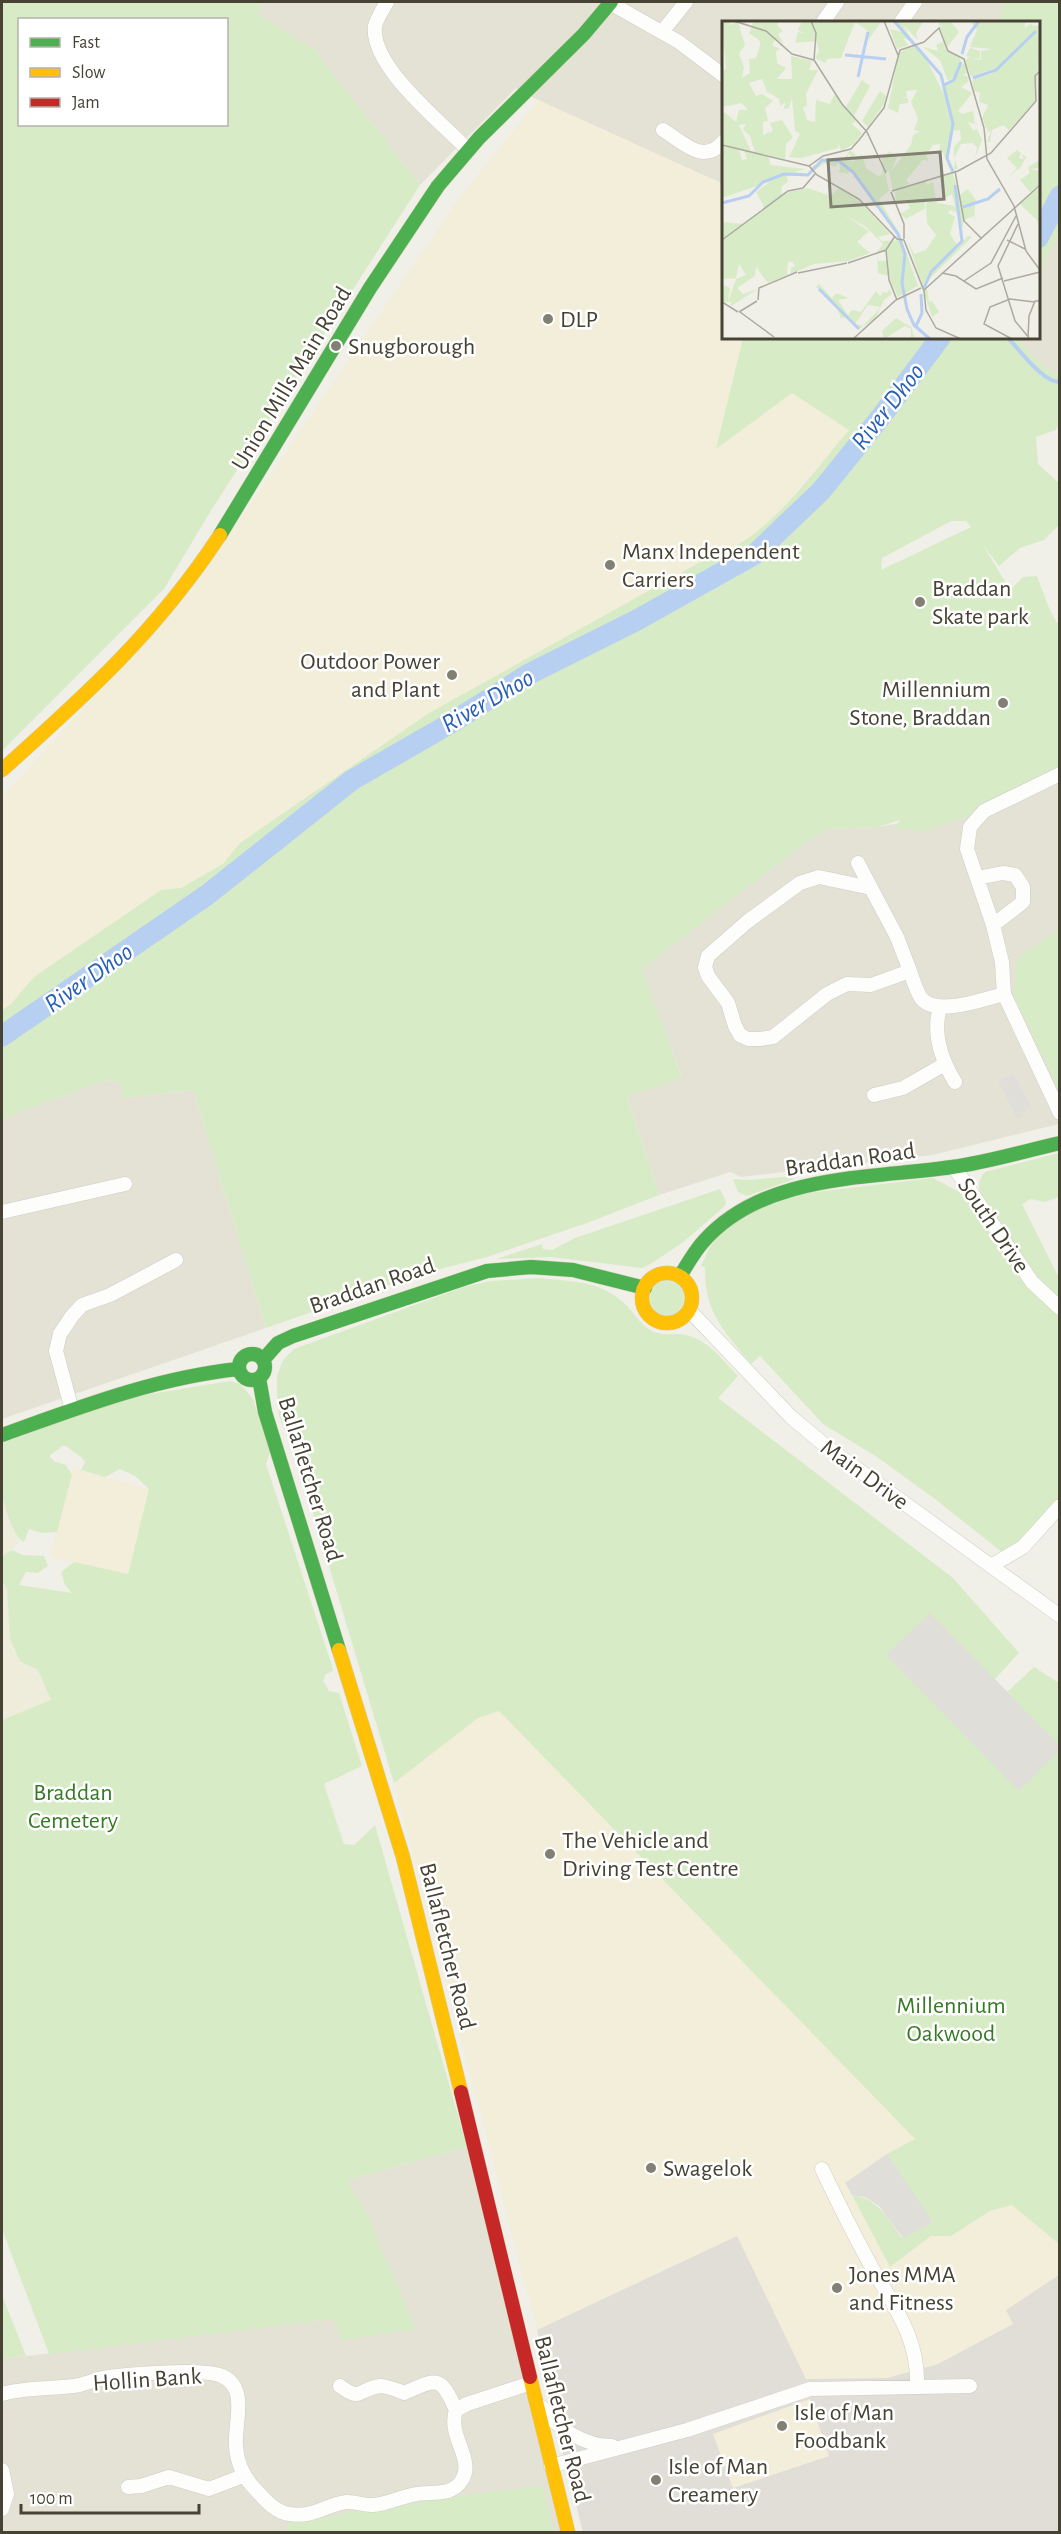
<svg xmlns="http://www.w3.org/2000/svg" width="1061" height="2534" font-family="'Alegreya Sans',sans-serif">
<rect width="100%" height="100%" fill="#f0efe8"/>
<!-- residential -->
<path fill="#e4e2d5" d="M262,2H1059V371L1056,374L1040,364L1017,338H1038V22H724L723,184L538,100L516,88L420,185L314,49L256,14Z
M1059,755V1124L932,1155L741,1177L730,1172L659,1195L627,1096L682,1077L641,969L813,837L828,829L878,827L927,818Z
M106,1080L121,1083L123,1098L193,1090L266,1328L2,1419V1119Z
M467,2147L563,2532H2V2359L333,2319L342,2340L347,2180Z"/>
<!-- commercial -->
<path fill="#f3eeda" d="M538,100L723,184L724,338H743L716,448L792,393L850,429L771,521L723,555L702,561L429,713L240,843L223,864L181,888L161,890L34,977L10,1005L2,1010V797L190,592L459,198Z
M73,1468L149,1489L129,1574L50,1557Z
M499,1711L916,2139L887,2154L845,2183L890,2266L931,2236H951L990,2211L1012,2204L1059,2244V2275L1006,2310L1013,2324L938,2364L887,2378L806,2379L736,2236L537,2330L394,1783L478,1718Z
M810,2399L830,2455L733,2488L713,2434Z"/>
<!-- industrial -->
<path fill="#e0ded6" fill-rule="evenodd" d="M737,2236L806,2379L887,2378L938,2364L1013,2324L1006,2310L1059,2275V2532H583L560,2442L537,2330ZM810,2399L829,2456L733,2488L713,2434Z"/>
<!-- education -->
<path fill="#eeecda" d="M2,1494L20,1540L12,1550L2,1556Z
M2,1581L7,1589L10,1639L20,1661L38,1670L51,1701L2,1720Z"/>
<!-- green -->
<path fill="#d7ecc6" fill-rule="evenodd" d="M2,2H262L257,14L314,49L420,185L212,509L164,589L2,751ZM20,20H226V124H20Z
M1003,2H1059V233L1039,274L1038,22H1000Z
M743,338H1017L1040,364L1056,374L1059,371V422L1056,430L1036,437L1038,464L1059,483V525L1044,540L1020,548L999,566L983,545L1010,590L1023,577L1037,576L1049,608L1057,623H1059V769L1023,783L972,815L925,831L895,828L900,820L878,827L828,829L813,837L642,969L682,1078L627,1096L659,1195L587,1223L487,1257L424,1273L266,1328L193,1090L123,1098L121,1083L106,1080L2,1119V1010L10,1005L34,977L161,890L181,888L223,864L240,843L429,713L702,561C767,541 807,479 849,430L792,393L716,449ZM951,521H966L971,527L881,570L882,558Z
M1059,929V1091L1014,996L1016,959Z
M1059,1153V1197L1045,1202L1031,1199L1022,1204L1059,1278V1499L1019,1547L1003,1553L935,1499L877,1457L823,1424L760,1356L751,1364C724,1331 704,1312 705,1267L701,1266L710,1247L725,1228L782,1196L933,1178L959,1192L973,1207L982,1200C978,1188 977,1181 985,1172Z
M793,1176L794,1179L747,1196L738,1192L733,1179L749,1180Z
M720,1189L726,1201L725,1206L682,1243L649,1265L642,1268L551,1257L496,1259L542,1244L543,1249L552,1250L575,1238Z
M540,1278C572,1282 598,1280 623,1302C634,1312 639,1324 652,1331C663,1336 668,1334 679,1334C705,1336 721,1358 738,1376L718,1398L953,1578L1019,1653L995,1679L1007,1692L1034,1667L1059,1683V2244L1012,2205L990,2211L951,2236H931L890,2267L852,2195C878,2198 888,2219 902,2238L932,2222L887,2154L915,2139L499,1711L478,1718L394,1783L299,1466L279,1416L277,1392V1376L283,1360L294,1349L464,1287L491,1281Z
M650 1298a17 17 0 1 1 34 0a17 17 0 1 1-34 0Z
M230,1381L240,1384L253,1399L270,1452L266,1464L332,1666L333,1671L326,1674L323,1681L329,1691L339,1693L362,1766L324,1784L344,1844L354,1845L375,1825L467,2147L347,2180L365,2210L416,2329L342,2340L333,2319L49,2354L2,2229V1720L51,1700L38,1670L20,1661L10,1639L7,1589L2,1581V1556L12,1550L23,1555L44,1556L48,1566L38,1573L26,1572L19,1585L72,1593L65,1585L61,1572L74,1562L128,1574L149,1489L135,1476L120,1469L105,1477L81,1470L85,1462L80,1456L64,1445L49,1456L55,1462L66,1465L72,1475L57,1532L41,1533L29,1529L24,1542C14,1538 2,1502 2,1491C0,1475 2,1459 2,1443L126,1398Z
M2,2295L26,2356L2,2359Z
M543,2486L554,2532H287L289,2522L480,2493Z"/>
<!-- parking -->
<path fill="#dfded8" d="M1013,1073L1031,1107L1021,1113L1022,1116L1017,1119L998,1081Z
M930,1613L1059,1745V1751L1019,1791L886,1655Z
M887,2154L933,2222L903,2238L879,2206L865,2197L852,2195L845,2183Z"/>
<g fill="none" stroke-linecap="round" stroke-linejoin="round">
<!-- stream -->
<path stroke="#b7cff0" stroke-width="4" d="M1008,338C1019,349 1043,383 1060,382"/>
<!-- river -->
<path stroke="#b7cff0" stroke-width="21" d="M1038,238L1060,196
M2,1036L207,895L352,780L451,723L529,674L637,620L755,554L821,491L880,418L940,338"/>
<defs>
<path id="street" d="M387,2C383,9 377,18 375,26C370,66 441,122 467,149
M610,3L679,42L724,76
M823,22L837,2
M901,22L915,2
M662,32L686,2
M663,130C683,142 703,166 724,141
M1060,774L984,811L970,827L967,849L993,925L1002,962L1004,994L1060,1113
M858,863L871,888
M977,878L1003,873L1015,875L1023,887V902L993,925
M910,971L897,937L871,888L819,877L800,883L748,921L708,956L705,967L708,976L728,1003L735,1026L740,1035L748,1039H760L773,1037L827,994L847,984L871,985L910,971C913,980 916,990 921,998C935,1017 984,999 1004,994
M940,1007C932,1034 941,1059 955,1082
M874,1095L903,1088L945,1064
M954,1167L1032,1282L1060,1308
M2,1212L125,1184
M689,1310L791,1417L827,1447L1060,1616
M72,1410L56,1351L60,1334L72,1316L82,1305L110,1295L176,1260
M991,1566L1023,1547L1060,1506
M822,2169C837,2201 853,2233 870,2264C892,2304 919,2337 917,2386
M340,2386C362,2403 359,2388 380,2386C388,2386 396,2390 404,2393C437,2379 440,2374 456,2410
M2,2394C25,2387 49,2389 74,2386C85,2385 97,2378 109,2377C131,2374 204,2368 222,2376C249,2388 234,2423 236,2446C237,2464 244,2478 256,2490C265,2500 275,2512 289,2514C314,2518 325,2505 346,2502C355,2501 364,2506 373,2505C388,2504 402,2496 417,2494C427,2492 438,2494 448,2491C454,2489 459,2485 462,2480C475,2459 447,2436 456,2410L467,2404L531,2383
M542,2407C556,2429 586,2446 612,2446
M551,2466L687,2430L810,2389L970,2386
M2,2470L7,2494L2,2509
M128,2487L141,2486L169,2477L209,2489L243,2476"/>
<path id="fast" d="M220,535L370,288L438,186L479,138L584,34L611,2
M680,1276C687,1265 694,1252 703,1242C763,1173 870,1179 952,1167C989,1162 1024,1151 1060,1143
M239 1367a13 13 0 1 1 26 0a13 13 0 1 1-26 0Z
M263,1360L278,1343L293,1336L487,1271L531,1267L573,1270L645,1288
M259,1378L265,1412L339,1650
M2,1435C80,1407 155,1378 238,1369"/>
<path id="slow" d="M2,770C86,695 157,631 220,535
M642 1298a25 25 0 1 1 50 0a25 25 0 1 1-50 0Z
M339,1650L403,1857L461,2092
M530,2377L568,2532"/>
<path id="jam" d="M461,2092L530,2377"/>
</defs>
<!-- street casing -->
<use href="#street" stroke="#cecdc6" stroke-width="15"/>
<!-- fast casing -->
<use href="#fast" stroke="#d3cfb4" stroke-width="15"/>
<!-- slow casing -->
<use href="#slow" stroke="#d3cfb4" stroke-width="15"/>
<!-- jam casing -->
<use href="#jam" stroke="#d3cfb4" stroke-width="15"/>
<!-- street -->
<use href="#street" stroke="#fdfdfc" stroke-width="14"/>
<!-- fast -->
<use href="#fast" stroke="#4caf50" stroke-width="14"/>
<!-- slow -->
<use href="#slow" stroke="#ffc107" stroke-width="14"/>
<!-- jam -->
<use href="#jam" stroke="#c62828" stroke-width="14"/>
</g>
<!-- markers -->
<g fill="#827f73" stroke="#fff" stroke-width="2">
<circle cx="548" cy="319" r="6"/>
<circle cx="336" cy="346" r="6"/>
<circle cx="610" cy="565" r="6"/>
<circle cx="920" cy="602" r="6"/>
<circle cx="452" cy="675" r="6"/>
<circle cx="1003" cy="703" r="6"/>
<circle cx="550" cy="1854" r="6"/>
<circle cx="651" cy="2168" r="6"/>
<circle cx="837" cy="2288" r="6"/>
<circle cx="782" cy="2426" r="6"/>
<circle cx="656" cy="2480" r="6"/>
</g>
<g text-anchor="middle" stroke-width="5" stroke-linejoin="round" paint-order="stroke">
<!-- poi labels -->
<g font-size="24" fill="#464234" stroke="#fff" text-anchor="start">
<text x="560" y="327">DLP</text>
<text x="348" y="354">Snugborough</text>
<text x="622" y="559">Manx Independent<tspan x="622" dy="28">Carriers</tspan></text>
<text x="932" y="596">Braddan<tspan x="932" dy="28">Skate park</tspan></text>
<text x="440" y="669" text-anchor="end">Outdoor Power<tspan x="440" dy="28">and Plant</tspan></text>
<text x="991" y="697" text-anchor="end">Millennium<tspan x="991" dy="28">Stone, Braddan</tspan></text>
<text x="562" y="1848">The Vehicle and<tspan x="562" dy="28">Driving Test Centre</tspan></text>
<text x="663" y="2176">Swagelok</text>
<text x="849" y="2282">Jones MMA<tspan x="849" dy="28">and Fitness</tspan></text>
<text x="794" y="2420">Isle of Man<tspan x="794" dy="28">Foodbank</tspan></text>
<text x="668" y="2474">Isle of Man<tspan x="668" dy="28">Creamery</tspan></text>
</g>
<!-- street labels -->
<g font-size="24" fill="#464234" stroke="#fff">
<text transform="translate(291 378) rotate(-59)" y="8">Union Mills Main Road</text>
<text transform="translate(850 1159) rotate(-8)" y="8">Braddan Road</text>
<text transform="translate(994 1225) rotate(56)" y="8">South Drive</text>
<text transform="translate(372 1285) rotate(-19)" y="8">Braddan Road</text>
<text transform="translate(865 1474) rotate(36)" y="8">Main Drive</text>
<text transform="translate(311 1479) rotate(73)" y="8">Ballafletcher Road</text>
<text transform="translate(448 1946) rotate(76)" y="8">Ballafletcher Road</text>
<text transform="translate(147 2379) rotate(-4)" y="8">Hollin Bank</text>
<text transform="translate(563 2419) rotate(76)" y="8">Ballafletcher Road</text>
</g>
<!-- park labels -->
<g font-size="24" fill="#367a25" stroke="#fff">
<text x="73" y="1800">Braddan<tspan x="73" dy="28">Cemetery</tspan></text>
<text x="951" y="2013">Millennium<tspan x="951" dy="28">Oakwood</tspan></text>
</g>
<!-- water labels -->
<g font-size="26" font-style="italic" fill="#2961b6" stroke="#fff">
<text transform="translate(887 406) rotate(-52)" y="9">River Dhoo</text>
<text transform="translate(487 700) rotate(-30)" y="9">River Dhoo</text>
<text transform="translate(88 977) rotate(-35)" y="9">River Dhoo</text>
</g>
</g>
<!-- overview -->
<g transform="translate(722 21)">
<rect width="318" height="318" fill="#f0efe8"/>
<path d="M0,0H8L7,4L16,1L23,24L17,33L22,46L20,57L28,52L27,38L34,37L38,24V20L27,12L32,0H58L55,4L61,10L56,13L61,22L53,19L50,24L58,28L54,30L55,42L64,47L55,58H70L69,35L90,40L87,49H96L84,73L85,85L81,86L85,99L93,101L94,79L108,83L113,72L134,100L130,103L140,112L132,123L119,130L117,123L116,127L79,137L67,136L78,113L73,110L70,77L67,87L62,88L63,81L59,85L56,77L45,71L40,58L27,62L34,75L40,73L51,80L43,87L46,100L41,101V114L51,110L48,102L60,99L71,116L64,123L63,138L33,131L28,115L21,108L24,103L17,104L29,130L0,124V89L14,101L17,89H26L20,82L0,86V49L4,48ZM80,0H160L144,22L141,35L165,38L141,36L135,58L140,36L123,33L140,35L146,10L133,1L119,37L106,38L103,42L93,37L97,30L94,20L73,22L76,11L83,13L76,9ZM174,0H202L194,12L196,19L181,4L190,20L181,17L186,24L175,28L168,8L180,11ZM216,0H228L237,11L225,26L218,7L221,4L218,6ZM248,0H303V7L308,3L318,6L314,79L287,109L281,104L270,109L268,121H265L269,110L266,111L260,97L266,84L257,81L258,72L252,70L250,59L271,52L273,47L249,56L243,39L248,36L244,35L248,27L258,30V38L251,37L256,39L259,38V30L271,28L248,26L255,9ZM222,20L224,28L238,35L239,44L243,42L245,52L241,54L247,56L246,61L239,66L250,72L236,90L240,93L251,90L253,102L258,104L246,101L251,109L255,108L260,119L253,137L255,126L250,122L239,123L232,137V126L239,118L238,109L231,110L226,139L232,148L233,138L236,148L231,149L227,147L221,131L217,132L218,123L211,124L204,134L207,140L201,139L184,159L187,163L171,170L167,150L163,151L167,170L157,178L179,215L130,150L126,147L127,153L116,151L118,148L117,141L113,146L103,142L92,150L89,146L105,138L121,140L128,129L134,134L129,136L127,132L125,139L132,140L140,133L144,147L156,155L161,153L160,137L168,130L175,137L169,150L189,124L191,114L198,110L192,109L196,98L189,81L195,69L184,70L185,76L179,77H186V82L178,83L176,92L166,87L177,32L191,24L200,30L224,77L223,65L232,55L226,60L218,39L201,26L216,30L214,24ZM140,59L148,65L132,95L124,86ZM158,70L164,75L163,82L146,106L140,100ZM0,125L17,129L20,139L25,138L22,130L46,135L49,144L83,148L73,151L89,153L65,154L66,161L60,165L59,173L86,167L109,175L116,167L135,177L168,213L156,216L159,220L180,219L196,265L176,276L168,259L165,231H155L156,240H165L166,255L156,252L155,231L161,223L144,206L121,193L147,210L135,221L148,232L126,240L92,243L69,253V246H73L71,241H66L65,254L46,262L34,246L33,255L15,267L21,273L36,268L9,285V281H0L1,264L8,267L6,281L14,258L24,254L17,243L14,257L0,258V201L20,203L43,188L34,171L49,160L0,177ZM295,129L299,132L297,137L302,138L300,133L304,136L299,146L285,157L295,147L285,137ZM318,139V147L308,148L318,150V163L308,171L298,159L308,152L306,146ZM230,151L238,174L246,168L256,182L272,175L253,183L252,207V195L242,199L240,208L236,192L228,189L226,192L233,196L228,213L233,221L236,225L246,215L250,216L204,261L207,281L210,280L217,291L210,296L186,220L192,233L204,229L214,214L205,202L204,182L214,178L215,182L233,185L230,173L223,177L218,154ZM203,159L205,164L211,161L214,177L202,182L204,187L184,198L178,193L188,187L184,179L174,182L173,170ZM318,166V202L297,182ZM97,263L110,277L114,272L127,277L116,279L126,294L130,289L139,291L154,270L158,275L161,272L157,270L165,272L167,268L170,273L162,279L153,298L137,308L127,296L119,297L114,285L94,266ZM146,284L159,286L141,305L133,303ZM174,297L189,306L193,318H189V308L183,305L162,318L160,310Z" fill="#d7ecc6" fill-rule="evenodd"/>
<path fill="none" stroke="#b7cff0" stroke-width="3" d="M172,0L219,54L231,103L225,137L231,151M240,33L245,16L257,0M123,34L164,38M136,56L146,11M251,57L274,49L314,10M222,64L232,59L239,41M0,182L27,175L41,161L62,153L86,154L100,139L117,140L131,151L176,213L183,233L180,262L185,288L192,304L208,318M241,186L266,178L278,168M202,267L209,251L240,220L233,164M97,268L137,308M194,305L200,292L199,273"/>
<path fill="none" stroke="#acaaa0" stroke-width="1.5" d="M12,0L44,10L70,33L92,39M89,0L94,12L92,39M162,0L176,34M92,39L120,83L145,111L164,152M0,124L87,145L95,154L137,178L175,218L182,219M87,145L101,135L129,128L137,119L162,87L178,29L202,21L217,7L226,30L242,38L262,107L265,138L292,185L304,230L318,249M233,150L242,200L260,218M170,170L236,150L269,132L314,80L313,55L318,50M169,171L182,203V218M296,203L276,245L293,300L308,318M0,219L66,170L81,167L93,153M182,219L202,270L204,289L214,307L239,318M285,219L303,228M164,229L167,259L175,279M126,242L164,229L173,215M76,252L125,242M220,252L234,255L254,268L281,257M242,260L269,242L294,195M282,260L318,251M202,269L318,164M36,279L37,267L75,251M0,281L16,291M17,291L35,280M18,291L52,316M306,316L307,295L313,280H318M131,318L174,279L199,267M290,318L262,303L268,286L288,278L312,281"/>
<path fill="#827f73" fill-opacity="0.15" stroke="#827f73" stroke-width="3" d="M218,131L222,178L109,186L106,139Z"/>
<rect width="318" height="318" fill="none" stroke="#464234" stroke-width="3"/>
</g>
<!-- border -->
<rect width="1061" height="2534" fill="none" stroke="#464234" stroke-width="6"/>
<!-- legend -->
<rect x="18" y="18" width="210" height="108" fill="#ffffff" stroke="#b5b3ae" stroke-width="1.5"/>
<rect x="30" y="38" width="30" height="9" fill="#4caf50" stroke="#b5b3ae" stroke-width="1.5"/>
<text x="72" y="48" font-size="18" fill="#464234">Fast</text>
<rect x="30" y="68" width="30" height="9" fill="#ffc107" stroke="#b5b3ae" stroke-width="1.5"/>
<text x="72" y="78" font-size="18" fill="#464234">Slow</text>
<rect x="30" y="98" width="30" height="9" fill="#c62828" stroke="#b5b3ae" stroke-width="1.5"/>
<text x="72" y="108" font-size="18" fill="#464234">Jam</text>
<!-- scale -->
<path d="M21 2504v9h178v-9" fill="none" stroke="#464234" stroke-width="3"/>
<text x="30" y="2504" font-size="18" fill="#464234" stroke="#ffffff" stroke-width="4.5" paint-order="stroke">100 m</text>
</svg>
